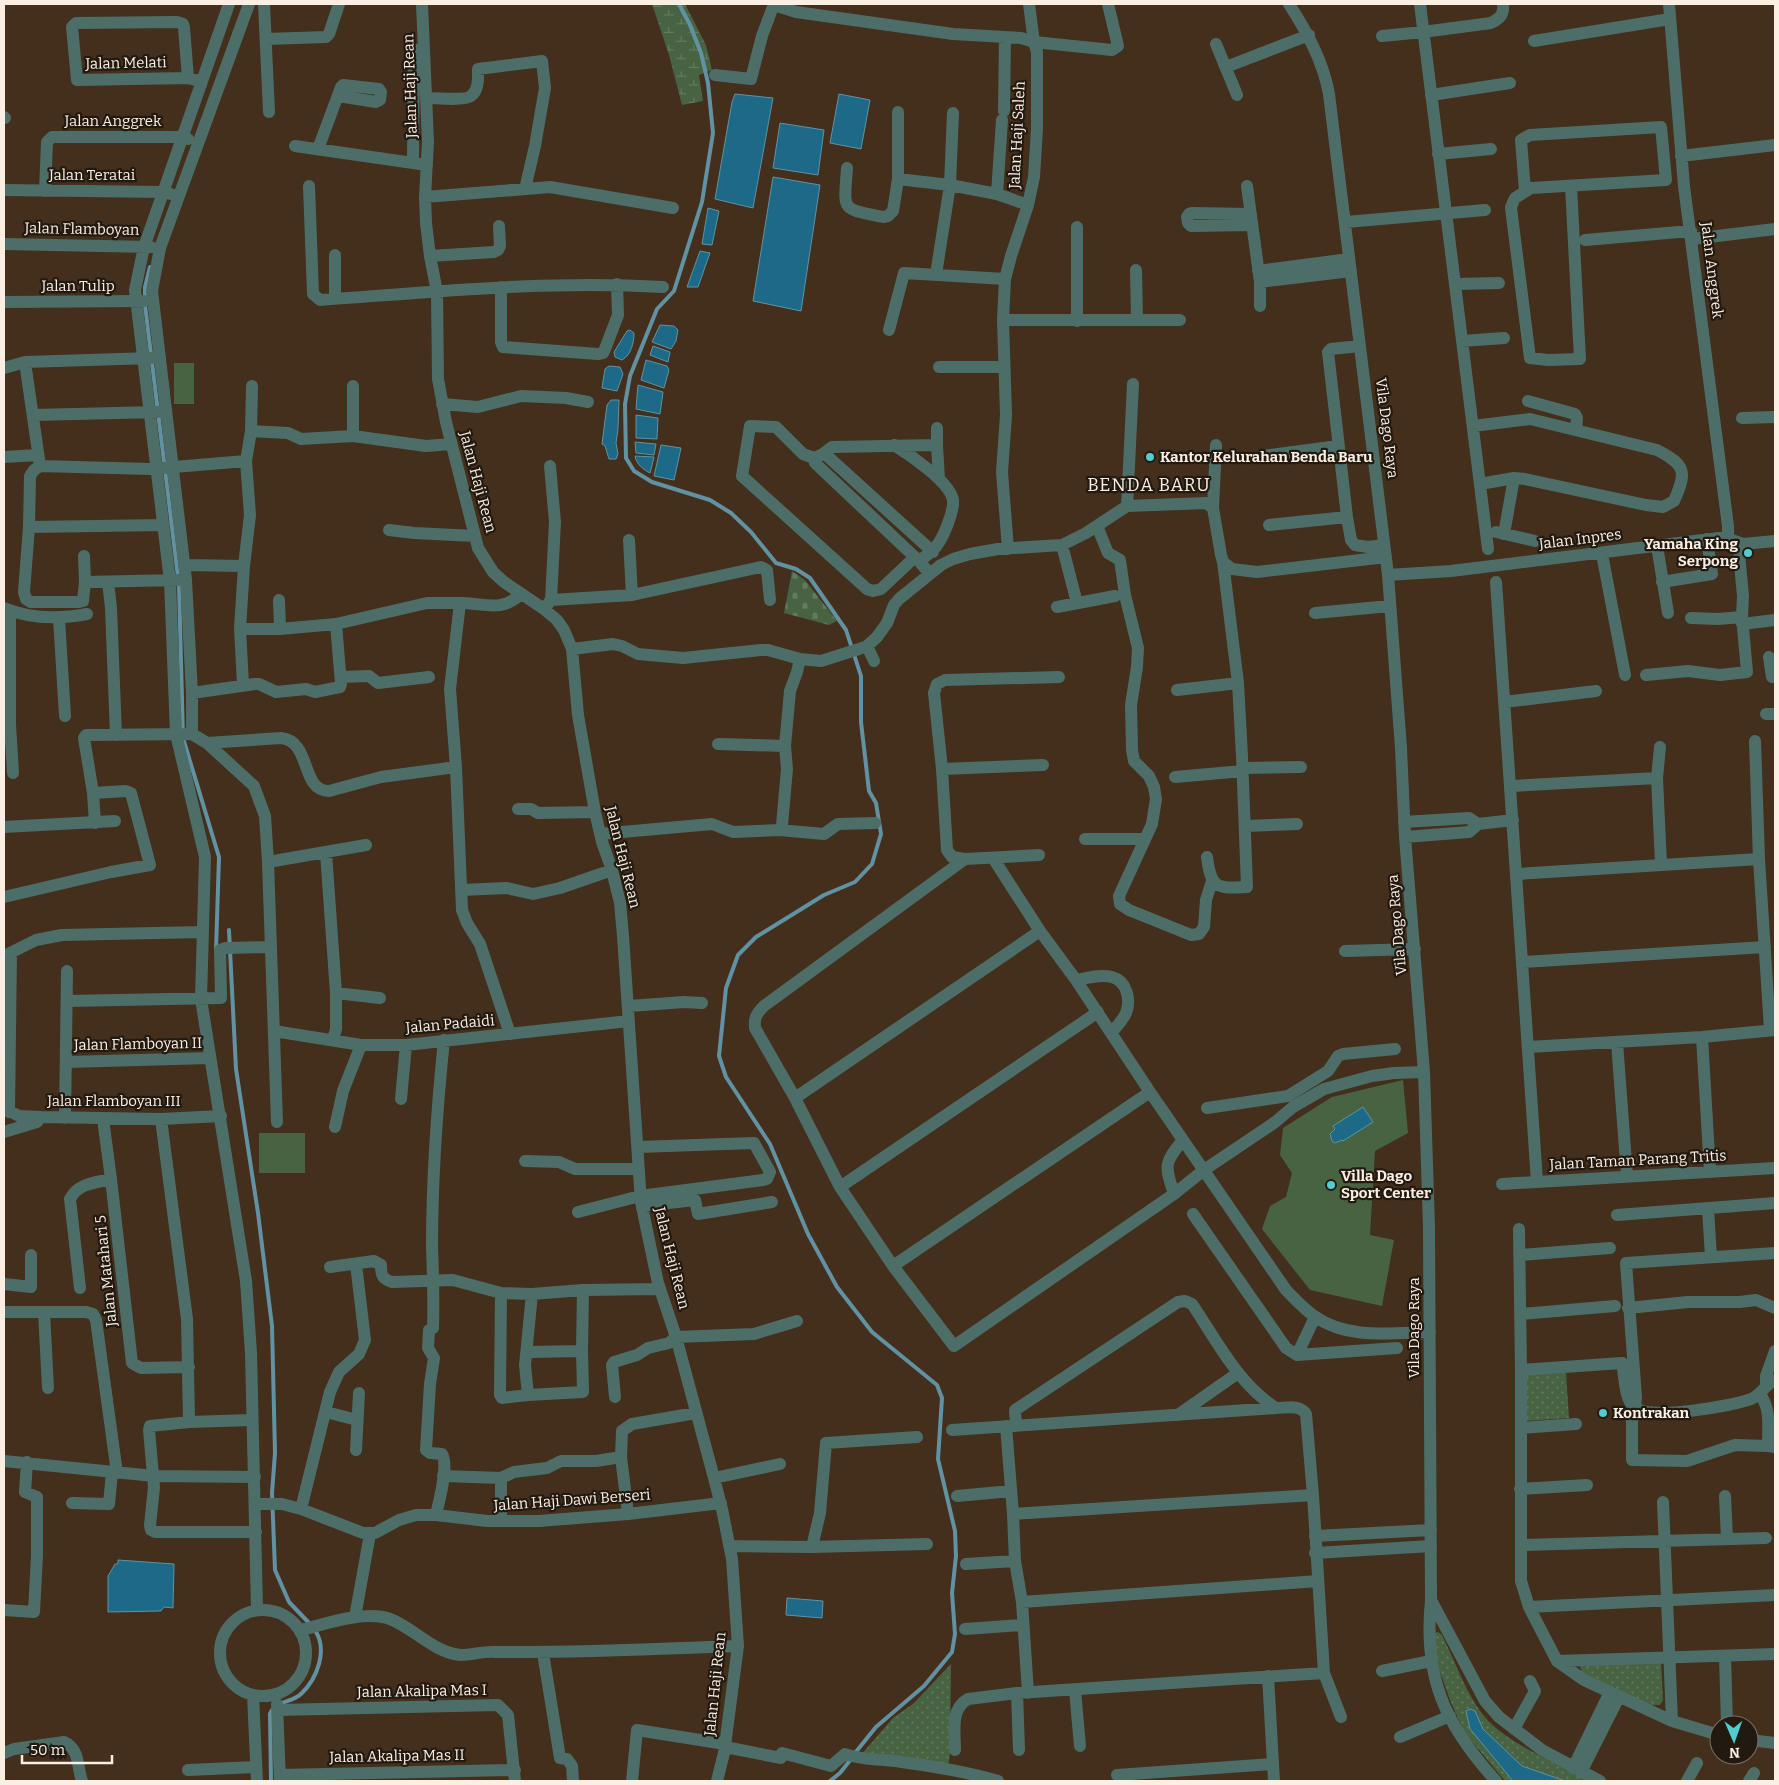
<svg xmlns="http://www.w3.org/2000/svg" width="1779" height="1785" font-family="Bitter,serif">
<defs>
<pattern id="wetland-marsh" width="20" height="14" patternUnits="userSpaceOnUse" patternTransform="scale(1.25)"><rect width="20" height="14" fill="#476342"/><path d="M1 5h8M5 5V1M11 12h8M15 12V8" fill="none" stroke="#627a5d"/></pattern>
<pattern id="cemetery-stones" width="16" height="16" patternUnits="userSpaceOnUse" patternTransform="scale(1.25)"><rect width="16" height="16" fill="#476342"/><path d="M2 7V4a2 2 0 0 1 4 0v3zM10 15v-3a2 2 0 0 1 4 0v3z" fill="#627a5d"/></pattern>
<pattern id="park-dots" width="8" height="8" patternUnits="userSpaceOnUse" patternTransform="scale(1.25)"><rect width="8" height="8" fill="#476342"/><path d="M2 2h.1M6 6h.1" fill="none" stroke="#627a5d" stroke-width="1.8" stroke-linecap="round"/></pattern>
</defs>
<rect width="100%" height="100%" fill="#432f1c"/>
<!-- grass -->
<path fill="#476342" d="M174,363H194V404H174Z
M1403,1080L1408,1133L1375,1151L1370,1235L1394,1240L1382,1306L1310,1290L1262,1229L1270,1206L1286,1197L1292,1173L1280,1155L1283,1128L1332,1097Z
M259,1133H305V1173H259Z"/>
<!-- wetland -->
<path fill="url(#wetland-marsh)" d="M652,4H685L706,45L712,70L699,75L703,101L682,105L669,55Z"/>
<!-- cemetery -->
<path fill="url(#cemetery-stones)" d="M792,571L805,580L837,621L829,625L784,613Z"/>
<!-- park -->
<path fill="url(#park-dots)" d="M1566,1372L1569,1418L1525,1421L1524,1374Z
M1438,1632L1442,1635C1455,1661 1467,1696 1485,1717C1506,1743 1560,1765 1590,1781H1505L1464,1732L1450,1700L1439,1669L1433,1637L1435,1633Z
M1661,1661L1663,1700L1660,1705H1651L1583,1674L1580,1667L1582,1663Z
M951,1664L950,1753L948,1767L860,1756L893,1718L914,1703Z"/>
<!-- water -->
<path fill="#1d6a88" stroke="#6092a3" d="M735,94L773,98L753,208L715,199L732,102Z
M839,94L870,100L861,149L830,143Z
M780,123L824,130L818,175L773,168Z
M773,177L820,185L801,311L753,301Z
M708,208L719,211L712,245L702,244Z
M700,251L710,253L698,287H687Z
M660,325L674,326L678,330L676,341L671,349L652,342Z
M630,330L634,333C634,343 631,355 622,360L615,357L614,352L627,331Z
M653,346L670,352L668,362L650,355Z
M646,360L667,366L669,370L664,388L641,380Z
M609,366L620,367L623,374L617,391L602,388L605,369Z
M638,385L663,392L660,414L636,409Z
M611,400H619L618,429L616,443L618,454L616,459H609L605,446L602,444L607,405Z
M636,415L658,418L657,439L636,438Z
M635,442L656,444L654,455L636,453Z
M661,445L681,448L674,480L654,476Z
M635,456L654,457L650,473C644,470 636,464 635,456Z
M1363,1107L1373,1122L1343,1141L1342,1140L1335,1143L1332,1141L1330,1134L1335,1129L1333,1126Z
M118,1560L174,1564L173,1608L164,1607L161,1611L108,1612V1576L115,1564H118Z
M787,1598L823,1601L822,1618L786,1615Z
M1470,1709L1475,1711L1483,1729L1522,1766L1565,1781H1513L1470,1729L1466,1711Z"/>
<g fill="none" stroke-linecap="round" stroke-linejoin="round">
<!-- stream -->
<path stroke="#6092a3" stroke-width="4" d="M679,4L690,25L701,53L708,83L713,133L702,202L674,291L657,309L630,376L625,404L626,458L634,471L652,482L710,500L731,513L751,532L776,563L796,569L810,578L846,630L861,676V722L869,791L876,803L881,834L872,864L855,882L824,895L756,937L738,955L726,988L719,1056L726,1077L770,1144L808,1234L837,1287L872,1332L937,1385L942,1398L938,1459L955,1531L956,1556L952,1593L955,1634L952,1652L924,1686L876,1727L855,1753
M150,267L145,287V305L179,585L183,738L219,857L216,950
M229,930L236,1069L258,1213L272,1326L275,1453L272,1493L275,1570L289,1602L310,1624
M280,1704C286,1701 296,1699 301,1694C317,1679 329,1649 314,1629
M271,1781L270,1714L272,1710
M830,1781L840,1773L851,1759"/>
<!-- minor -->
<path stroke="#4d6e68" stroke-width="12" d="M229,4L144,247L135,290L170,581L176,734L205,857L201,999L246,1281L251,1353L257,1610
M264,4L269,112
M422,4L428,142L425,197L426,223L430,256L437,292L438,379L446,422L478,548L493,572L504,582L544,609L557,620L564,630L572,649L578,715L595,812L602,842L612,870L620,903L623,936L641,1202L658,1283L676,1337L714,1478L722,1509L732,1559L738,1646L724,1753L717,1781
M775,4L780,7L796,12L953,34L1021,38L1034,42L1037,52V128L1034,177L1028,205L1011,256L1005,279L1003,320L1006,415L1002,472L1008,549
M1029,4L1034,42L1112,50L1118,46L1108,4
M1289,4C1307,32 1323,61 1329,94L1388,575L1401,748L1405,837L1424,1072L1429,1227L1431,1600L1485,1701L1499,1717L1542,1750L1600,1781
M1420,4L1488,549
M1669,4L1684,186L1728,526V539
M1382,36L1423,32L1491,23C1501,18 1504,14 1503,4
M266,39L326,37L329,34L339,4
M1534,41L1670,19
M1216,44L1237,95
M1226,67L1309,35
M715,75L751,79L762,36L774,4
M188,78L184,28L183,24L177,22L76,23L72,27L77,80L188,78L196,80L201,85
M1431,95L1510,83
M427,98C436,98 465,101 471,96C479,90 478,78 478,69L542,61L545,88L535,146L525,189
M1004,111L1005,37
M4,117L5,118
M295,146L427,165
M318,149L341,87L343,85L379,89L381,92L380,100L376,102L338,96
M1438,154L1491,149
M1681,156L1775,145
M413,162L414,49
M847,168C844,212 840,208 883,217L888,216L893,211L898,179L950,185L953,113
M898,179V112
M309,186L313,294L320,300C434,292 549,280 663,287
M1247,186L1260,282V306
M4,190L163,192L171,194
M45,191L47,142L52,137H183L188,139
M1525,191L1521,140L1530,135L1661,127L1666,180L1531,188L1515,198L1511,207L1512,216L1530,358L1548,360L1580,359L1571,186
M997,194L1002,120
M425,197L550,187L673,208
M1251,214L1192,213L1189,214L1187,217L1188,223L1191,226L1252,225
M1346,222L1485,210
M1692,239L1775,229
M1585,240L1691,231
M4,244L151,247
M430,256L494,252L498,250L500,246L499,226
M937,268L950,185L997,194L1028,205
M1136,270L1137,320
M1258,271L1349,259
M1260,282L1351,271
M1455,284L1499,283
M501,287V342L503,347L598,354L603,353L605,349L618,315L617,284
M335,299V255
M4,302L144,301
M1003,320H1180
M1077,321V227
M889,330L904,273L1005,279
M1462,341L1504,338
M1360,346L1331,349L1328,352L1347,517L1351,540L1355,545L1368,547L1384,545
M25,362L40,466L34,470L30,476L29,527L24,592L26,599L31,602H79L83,601L85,582L84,556
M939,367H1004
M4,368L25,362L152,358
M1528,401L1575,414L1577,418L1576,430
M442,404L478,407L521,396L566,398L588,402
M33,415L158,412
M1742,418L1775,417
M1473,426L1530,419L1657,450C1686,465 1687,472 1674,501L1663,507L1646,505L1525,479L1514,478L1480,484
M251,431L288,433L301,439L353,436L426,446L451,444
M353,436V386
M894,445C909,454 950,482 953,500C954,508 950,518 947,526C940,544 935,550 919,561L930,574
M937,445V428
M821,455L814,458L815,463L919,561
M1262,456L1338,446
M4,457L38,455
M814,458L803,454L776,427L750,426L742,476L867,589L873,591L881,589L915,557
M40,466L150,469L246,461
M550,466L555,522L551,600
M1127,506L1133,384
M1213,508L1216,445
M1269,525L1347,517
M1097,526L1108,553L1120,560L1125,595L1138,648L1137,667L1131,705L1132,750L1134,761L1149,776L1154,787L1156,799L1152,824L1119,896L1120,904L1129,910L1191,935L1199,934L1204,927L1206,900L1212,881
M29,527L164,525
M389,530L414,533L475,536
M1496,532L1535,541
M1504,534L1514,478
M629,540L632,595
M1062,545L1077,603
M933,552L824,453L832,447L937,445L939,479
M1658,552L1668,613
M1602,554L1625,675
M185,565L244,566
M1388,575L1451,571L1719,538H1726L1743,544L1775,541
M85,582L178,580
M108,582L111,608L116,735
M1496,582L1537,1182
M1662,582L1712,574L1707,539
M279,600L280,629L336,624L427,603H460
M1057,607L1115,596
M4,608C30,619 60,619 87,614
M544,609L551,600L632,595L761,567L767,570L770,600
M10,611V724L13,773
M1315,613L1390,606
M59,618L65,716
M1691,618L1718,619L1742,617
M1742,624L1775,620
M240,629H280
M867,646L874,661
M572,649L613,644L622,646L638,654L683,658L761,650H768L800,659L821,661L859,649L867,646L877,637L887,623L894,605L899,599L941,565L953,559L970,554L998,549L1062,545L1086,533L1127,506L1206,503L1213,508L1221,555L1223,562L1232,569L1257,572L1386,557
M1769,657L1772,677L1775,676
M1646,675L1688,671L1720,675L1747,672L1742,617L1743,596L1738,543
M341,677L369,676L378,683L429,677
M243,684L240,629L244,566L250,515L246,461L251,431L252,386
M1177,690L1238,683
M192,693L255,684H259L276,692L306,689L315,692L340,687L341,684L336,624
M1504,702L1596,691
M1766,714H1775
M192,734V693L186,580L152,291L160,248L249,4
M1755,741L1759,859L1770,1030
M207,743L281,738C312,741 300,791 329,791L381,777L456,767
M718,744L785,746
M1660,747L1657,778L1661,864
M1243,768L1301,767
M942,769L1043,765
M1175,777L1243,771
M1511,786L1657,778
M518,809H531L538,813L595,812
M1404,822L1469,818L1478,824L1469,832L1405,837
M95,823L93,793L84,738L86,735L192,734L207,743L254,786L265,816L268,862L277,1122
M1478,824L1513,820
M1245,826L1297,824
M4,827L115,821
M779,830L824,834L838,824L875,823
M600,834L712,824L733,832L779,830L782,825L787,769L785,746L790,691L797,672L800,659
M1085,839H1144
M326,853L336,993V1029L333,1040
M1039,855L965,859L952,857L947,850L942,769L934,693L937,684L945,680L1059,677
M1207,857C1211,888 1216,889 1247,887L1242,756L1238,683L1223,562
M993,858L1040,931L1076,980L1150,1092L1286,1290C1295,1299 1304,1309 1314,1316C1348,1340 1391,1333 1430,1332
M965,859L764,1006C756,1014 754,1018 755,1028L795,1098L840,1187L893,1266L954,1346L1174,1194L1204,1170L1274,1123L1293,1107L1324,1089L1372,1076L1394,1073L1424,1072
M268,862L366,845
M1517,874L1759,859
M461,890L507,888L533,894L560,888L612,870
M4,897L111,872L150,865L131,793L126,791L93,793
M1345,951L1415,949
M4,956L36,940L62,935L203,932
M1523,962L1765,947
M1076,980C1087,978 1101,974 1112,977C1127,981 1131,1000 1126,1013C1123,1020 1116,1027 1112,1032
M336,993L380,998
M67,1001L221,998L220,950L225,948L271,947
M629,1006L684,1002L702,1003
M274,1031L361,1045H406L629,1021
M510,1034L480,944L467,923L462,910L456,767L450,689L460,603C484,603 501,613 521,594
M1702,1037L1710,1172
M1617,1042L1627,1176
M1528,1047L1702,1037L1775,1030
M67,1062L210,1058
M795,1098L1040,931
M401,1099L406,1045
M4,1108L19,1116L41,1117L161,1119L221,1116
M1207,1108L1288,1096L1328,1071L1338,1056L1343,1054L1395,1049
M9,1112L11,953
M65,1118L67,971
M103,1119L111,1179L132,1363L141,1368L189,1367
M161,1119L187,1319L189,1422
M335,1127L343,1091L361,1045
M4,1132L37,1122L40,1118
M525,1161L559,1162L575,1169H639
M1502,1184L1775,1168
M840,1187L1098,1012
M1174,1194C1165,1166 1163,1164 1183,1140
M642,1206L695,1200L698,1214L772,1202
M1708,1208L1711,1257
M578,1212L640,1196L763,1180L767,1179L770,1172L754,1143L638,1147
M1193,1214L1286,1348L1297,1355L1397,1348
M1617,1215L1775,1203
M1519,1229L1521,1370V1581L1529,1607L1557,1661L1584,1680L1672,1721L1719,1735
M1520,1255L1610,1248
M893,1266L1150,1092
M330,1267L374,1261L381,1265C381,1275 382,1279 392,1282L453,1280L501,1293L532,1294L583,1290L660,1289
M4,1284L31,1287V1255
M80,1288L70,1199C78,1183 95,1183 111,1179
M501,1293L500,1395L502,1398L528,1395L583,1392L582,1351L583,1290
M1628,1308L1688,1302H1739L1756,1300L1775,1308
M4,1312H86L93,1314L96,1320L117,1473
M44,1312L48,1388
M1521,1314L1615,1306
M527,1352L582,1351
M1297,1355L1315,1317
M1521,1370L1622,1363C1625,1376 1624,1398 1634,1407C1648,1421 1733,1406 1751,1399C1762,1395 1765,1384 1775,1380
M1766,1386V1376L1775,1351
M1760,1394C1771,1409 1768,1427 1768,1446L1775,1447
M528,1395L525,1365L532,1294
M615,1397L612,1365L614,1362L637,1355L648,1348L669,1343L676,1337L754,1334L797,1321
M326,1412L357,1420
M1178,1415L1238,1373
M252,1420L189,1422L150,1426L149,1430L154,1487L150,1525L151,1530L155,1532H256
M1006,1426L1013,1514L1015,1561L1022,1602L1028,1693
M1016,1426L1015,1410L1178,1302L1185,1301L1192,1304C1217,1341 1238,1384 1276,1408
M1521,1428L1576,1424
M952,1430L1276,1408C1286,1408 1300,1404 1306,1414L1313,1495L1324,1673L1341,1717
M1768,1446L1735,1445L1687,1461L1632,1460V1421L1635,1409L1636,1397L1626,1263L1775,1253
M356,1450L359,1393
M4,1461L154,1476L255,1477
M443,1476L501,1478
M714,1478L780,1464
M1520,1489L1587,1485
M957,1496L1011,1491
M1725,1496L1727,1539
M1663,1502L1672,1721
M72,1503L109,1504L112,1472
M255,1504H282L301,1509L363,1533H375L399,1520L416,1515H436L487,1521H539L628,1514L721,1503
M301,1509L330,1392L339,1372L359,1354L365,1340L356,1264
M628,1514L621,1457L622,1431L632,1424L696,1413
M1013,1514L1313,1495
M436,1515C439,1501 449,1466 442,1454L430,1453L426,1450L430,1384L434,1358L428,1348L429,1330L433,1328C434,1301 433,1274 432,1247C432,1178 437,1108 444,1040
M501,1520V1478L514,1472L547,1468L561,1461H596L621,1457
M1315,1536L1431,1530
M1521,1545L1766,1538
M731,1546L812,1547L927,1544
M812,1547L820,1513L826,1443L917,1437
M1315,1553L1431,1546
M966,1564L1015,1561
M1431,1600C1423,1677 1445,1725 1496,1781
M1022,1602L1318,1581
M1529,1607L1775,1595
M220 1653a43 43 0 1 1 86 0a43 43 0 1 1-86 0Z
M4,1610L34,1612L37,1556V1497L25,1492L27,1462
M355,1617L370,1534
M965,1629L1023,1625
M301,1630C325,1624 365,1610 390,1619C414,1628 434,1653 461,1655C472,1655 484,1651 495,1652C576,1653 657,1649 738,1646
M543,1653L560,1758L567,1759L572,1766L573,1781
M1725,1656L1727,1725
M1557,1661L1775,1654
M1382,1671L1431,1661
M1268,1676L1274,1781
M1075,1690L1080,1746
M1017,1693L1019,1750
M253,1695L257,1781
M277,1704L280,1781
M278,1710L498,1705L508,1715L515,1781
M1514,1729L1535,1691L1530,1681
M1400,1737L1450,1716
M1749,1740L1775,1743
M725,1747L781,1758L782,1753L831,1766L845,1754C861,1760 878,1759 895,1761C929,1766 965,1771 998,1781
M955,1750C955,1732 950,1709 968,1699L1017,1693L1324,1673
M4,1753L14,1749L64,1742C80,1749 77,1767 82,1781
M1573,1768L1610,1692
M188,1770L256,1767
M1581,1772L1619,1697
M280,1775L515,1770
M1117,1775L1273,1764
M632,1781L637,1730L725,1744
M1687,1781L1697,1763
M1749,1781L1754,1773"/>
</g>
<!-- markers -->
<g fill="#52cdcf" stroke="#221a11" stroke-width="2">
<circle cx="1150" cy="457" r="5"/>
<circle cx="1748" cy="553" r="5"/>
<circle cx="1331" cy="1185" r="5"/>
<circle cx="1603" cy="1413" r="5"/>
</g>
<g text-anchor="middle" stroke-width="4.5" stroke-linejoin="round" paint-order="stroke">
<!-- street labels -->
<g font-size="15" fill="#fbeee3" stroke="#221a11">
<text transform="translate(126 63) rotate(-1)" y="5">Jalan Melati</text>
<text transform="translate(410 86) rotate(-92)" y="5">Jalan Haji Rean</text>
<text x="113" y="126">Jalan Anggrek</text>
<text transform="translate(1017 135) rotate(-87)" y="5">Jalan Haji Saleh</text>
<text x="92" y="180">Jalan Teratai</text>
<text transform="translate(82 229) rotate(1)" y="5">Jalan Flamboyan</text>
<text transform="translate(1712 270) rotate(83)" y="5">Jalan Anggrek</text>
<text x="78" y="291">Jalan Tulip</text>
<text transform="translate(1387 428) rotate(83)" y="5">Vila Dago Raya</text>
<text transform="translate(478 482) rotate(75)" y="5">Jalan Haji Rean</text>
<text transform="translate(1580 539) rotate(-7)" y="5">Jalan Inpres</text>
<text transform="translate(623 857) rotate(76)" y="5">Jalan Haji Rean</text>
<text transform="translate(1397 925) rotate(-95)" y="5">Vila Dago Raya</text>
<text transform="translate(450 1024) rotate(-5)" y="5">Jalan Padaidi</text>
<text transform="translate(138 1044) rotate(-1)" y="5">Jalan Flamboyan II</text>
<text x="114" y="1106">Jalan Flamboyan III</text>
<text transform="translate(1638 1160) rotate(-3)" y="5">Jalan Taman Parang Tritis</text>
<text transform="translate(672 1258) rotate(76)" y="5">Jalan Haji Rean</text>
<text transform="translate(106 1271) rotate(-96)" y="5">Jalan Matahari 5</text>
<text transform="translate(1414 1328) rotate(-90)" y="5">Vila Dago Raya</text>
<text transform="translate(572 1500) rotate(-4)" y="5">Jalan Haji Dawi Berseri</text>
<text transform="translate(715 1684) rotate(-84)" y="5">Jalan Haji Rean</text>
<text transform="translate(422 1691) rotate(-1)" y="5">Jalan Akalipa Mas I</text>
<text transform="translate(397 1756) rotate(-1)" y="5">Jalan Akalipa Mas II</text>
</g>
<!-- poi labels -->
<g font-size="15" font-weight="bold" fill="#fbeee3" stroke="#221a11" text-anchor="start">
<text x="1160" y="462">Kantor Kelurahan Benda Baru</text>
<text x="1738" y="549" text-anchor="end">Yamaha King<tspan x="1738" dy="17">Serpong</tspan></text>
<text x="1341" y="1181">Villa Dago<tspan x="1341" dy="17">Sport Center</tspan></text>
<text x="1613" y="1418">Kontrakan</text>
</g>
<!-- quarter labels -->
<g font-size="18" letter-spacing="1" fill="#fbeee3" stroke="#221a11">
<text x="1149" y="491">BENDA BARU</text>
</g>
</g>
<!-- border -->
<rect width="1779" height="1785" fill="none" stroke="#fbeee3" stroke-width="10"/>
<!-- north arrow -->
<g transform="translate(1734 1740) rotate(178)"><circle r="24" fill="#221a11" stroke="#796f65"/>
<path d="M0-4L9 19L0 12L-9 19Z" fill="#52cdcf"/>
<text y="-8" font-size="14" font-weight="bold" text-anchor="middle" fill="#fbeee3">N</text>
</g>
<!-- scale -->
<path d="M22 1755v8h90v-8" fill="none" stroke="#fbeee3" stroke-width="2.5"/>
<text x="30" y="1755" font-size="15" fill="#fbeee3" stroke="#221a11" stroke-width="4" paint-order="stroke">50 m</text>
</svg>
